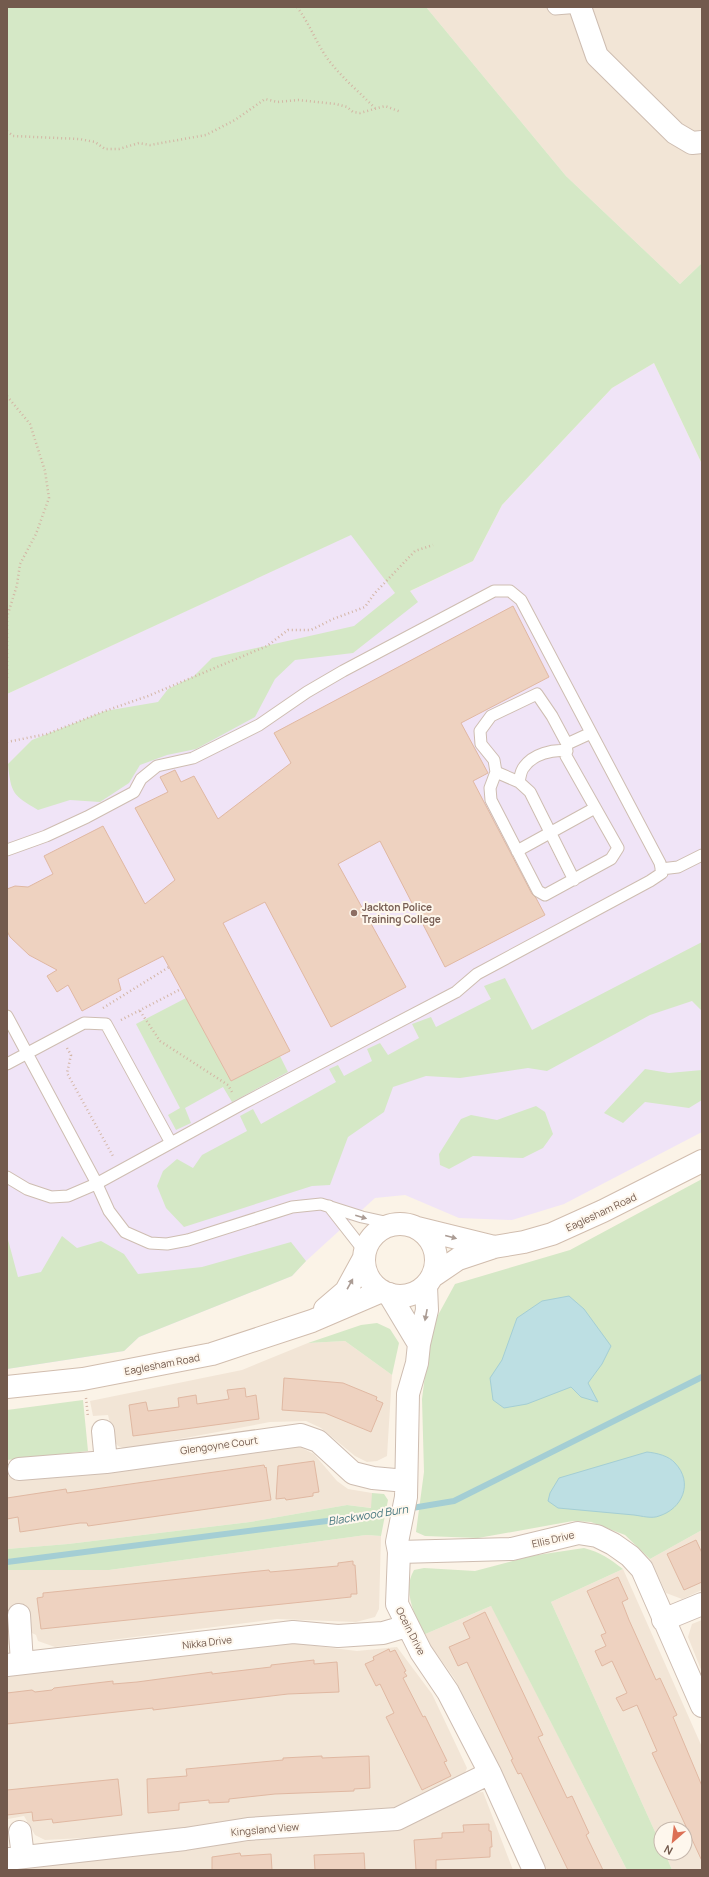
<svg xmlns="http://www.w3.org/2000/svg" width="709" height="1877" font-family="Manrope,sans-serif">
<rect width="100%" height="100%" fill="#fbf3e7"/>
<!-- residential -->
<path fill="#f2e5d6" d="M426,7H702V263L680,284L566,176Z
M345,1341L392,1375L387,1456L377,1461L367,1462L355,1456L321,1428L306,1421L270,1422L126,1449L118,1446L114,1441L108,1415L93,1416L90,1401L242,1370L308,1343Z
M298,1446L314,1454L337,1481L348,1489L372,1493V1508L347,1505L250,1522L68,1544L7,1549V1476L141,1466Z
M702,1530V1590L682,1599L666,1593L650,1559Z
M366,1535L381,1536L379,1609L375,1617L356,1622L277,1619L55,1647L38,1641L36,1635L30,1632V1613L9,1614L11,1639L7,1648V1570H109Z
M623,1569L702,1747V1870H672L665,1853H685V1829H661V1845L551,1602Z
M491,1606L493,1609L627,1870H547L477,1721L454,1678L423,1635Z
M702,1620V1672L688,1637L692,1624Z
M292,1643L357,1651L397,1647L432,1694L467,1768L463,1777L395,1809L137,1835L45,1840L35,1835L24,1816L8,1819L7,1823V1673Z
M483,1792L513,1870H9L168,1850L340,1831L473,1793Z"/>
<!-- education -->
<path fill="#f0e4f7" d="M654,363L702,464V1132L564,1204L512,1220L459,1218L405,1195L375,1198L306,1261L292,1276L139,1337L124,1351L7,1369V694L352,534L398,597L473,561L502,505L612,388Z"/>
<!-- green -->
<path fill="#d5e8c6" d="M7,7H426L566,176L680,284L702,263V464L654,363L612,388L502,505L473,561L410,591L418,602L353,653L295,660L275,679L255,717L196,749L167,755L140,765L129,783L100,802L70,800L38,810C13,795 11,794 8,764L32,740L105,711L158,702L168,689L194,676L212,658L354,626L395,593L351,535L7,694Z
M702,942V1011L692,1001L650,1015L547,1071L528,1068L460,1078L426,1076L393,1087L384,1112L348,1137L330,1185L312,1186L184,1227L166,1208L157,1186L163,1171L177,1159L193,1168L202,1155L247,1131L240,1116L253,1109L261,1124L336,1082L329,1069L338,1065L344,1076L372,1061L367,1049L380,1043L388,1055L419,1038L412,1024L431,1017L436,1027L491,999L484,986L505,978L532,1030Z
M186,998L231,1081L280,1056L288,1072L232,1102L223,1087L185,1108L191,1123L176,1130L168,1115L180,1108L136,1024Z
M645,1069L669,1073L702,1070V1100L689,1108L645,1102L623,1123L604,1113Z
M536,1106L545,1112L553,1134L543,1148L523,1158L473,1156L449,1169L440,1165L439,1154L461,1119L471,1115L497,1120Z
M702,1179V1530L650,1559L625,1535L591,1522L573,1521L478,1538L425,1536L416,1532L424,1472L422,1399L431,1328L455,1284L570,1250Z
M7,1236L18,1277L41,1272L62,1236L77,1248L101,1241L124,1254L138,1274L202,1267L291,1242L306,1261L292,1276L139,1337L124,1351L7,1369Z
M377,1323L390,1329L399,1343L392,1375L345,1341L308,1343L361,1325Z
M83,1400L88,1451L7,1460V1410Z
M372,1493L384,1494L388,1500L381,1536L366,1535L109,1570H7V1549L68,1544L250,1522L347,1505L371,1508Z
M584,1548C600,1552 610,1559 623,1569L551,1602L661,1845V1853H665L672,1870H627L491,1606L423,1635C415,1615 402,1590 414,1570L424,1568L475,1571L531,1556Z"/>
<!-- water -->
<path fill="#bddfe3" stroke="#a4ced4" d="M569,1296L584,1309L611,1346L602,1364L588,1383L598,1402L581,1397L571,1387L527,1404L504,1408L493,1400L490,1378L502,1360L517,1318L542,1301Z
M647,1452C657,1453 669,1456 675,1463C694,1483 682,1509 659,1516C652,1519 642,1516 634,1515C609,1513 583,1510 558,1508L548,1501L550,1493L559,1478Z"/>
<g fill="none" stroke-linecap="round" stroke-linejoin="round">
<!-- stream -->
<path stroke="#a4ced4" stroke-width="6" d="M7,1562L358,1517L454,1501L702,1377"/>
</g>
<!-- building -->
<path fill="#eed2c0" stroke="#e0b8a2" d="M513,606L549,677L461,723L488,773L473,781L532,894L536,898L545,915L445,967L380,841L338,864L406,987L331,1027L265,902L223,923L290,1051L231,1081L163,956L118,979L121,990L82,1011L68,985L57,992L47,976L57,970L29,955L10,937L7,931V889L15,886L28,887L53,874L44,856L103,826L145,904L175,880L135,808L168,792L160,777L175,770L181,782L194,776L218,819L291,763L274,733Z
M284,1378L343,1383L377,1397L376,1400L383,1403L371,1432L325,1413L282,1410Z
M245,1388L246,1397L256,1395L259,1419L133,1436L129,1405L146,1402L148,1411L179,1407L178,1398L196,1395L197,1404L229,1399L227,1390Z
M314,1461L319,1492L313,1493V1496L286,1500L285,1498L276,1499L278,1466Z
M264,1465L265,1468L266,1467L271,1500L88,1526L87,1523H80L20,1532L18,1517L7,1519V1498L66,1489L67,1493Z
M696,1540L702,1553V1582L684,1590L667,1554Z
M353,1561V1565H355L357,1594H351V1597L41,1629L37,1598L43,1597V1593L269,1570L270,1572L338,1566V1563Z
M618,1577L628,1599L622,1602L629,1620L656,1680L660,1678L677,1715L673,1717L702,1786V1861L652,1753L657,1751L637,1705L623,1711L616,1698L627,1693L612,1661L602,1666L595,1651L606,1646L601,1635L606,1633L587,1591Z
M485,1612L543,1735L538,1737L567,1798L572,1796L589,1833L586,1835L603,1870H568L521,1773L518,1774L511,1760L513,1759L467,1662L458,1666L449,1647L470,1638L463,1623Z
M389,1649L390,1652L395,1650L406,1671L404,1672L407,1676L403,1678L423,1717L425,1716L447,1761L444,1762L451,1776L422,1790L386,1717L394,1713L380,1684L376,1686L365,1664L374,1660L373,1657Z
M314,1660V1664L337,1662L339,1692L288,1694L153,1710V1708L7,1724V1693L32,1690L35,1692L52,1690L54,1688L113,1681V1684L137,1682L212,1672V1674L271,1667V1665Z
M322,1756V1758L369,1756L370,1788L354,1789V1791L275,1794L229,1799V1802L209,1803V1800L179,1803V1810L148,1813L147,1779L187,1776L186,1769L283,1760V1758Z
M118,1779L122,1815L53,1823L52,1819L33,1821L32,1812L7,1815V1790Z
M489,1824V1831H491L492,1847H490V1857L436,1860V1870H416L414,1840L442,1838V1833L464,1832L463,1825Z
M240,1853L241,1856L271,1854L272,1870H212V1857Z
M364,1853L365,1870H315L314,1855Z"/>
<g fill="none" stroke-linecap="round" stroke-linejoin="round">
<defs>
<path id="service" d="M553,7L555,9L580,7
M567,744L552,716L537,694L491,716L480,731L481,744L494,760L496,772L490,788L491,800L538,891L545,895L611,859L618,848L566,756L567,744L591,733
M496,772L519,782L530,792L574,880
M519,782C520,777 521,770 524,767C533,754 553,749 567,751
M7,850L46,836L87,817L134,792L141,779L157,766L193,758L259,725L307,692L343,671L494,591H510L521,600L660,863L662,873L650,881L477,974L456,992L244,1103L96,1184L68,1196L51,1197L27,1189L7,1177
M517,851L595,808
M661,869L678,867L702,855
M7,1016L95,1180L109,1211L125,1232L150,1243L167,1244L188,1240L292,1207L321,1204L362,1217L394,1224
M7,1064L84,1023L106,1024L171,1143
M329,1206L365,1252"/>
<path id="minor" d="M580,7L597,56L675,133L692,143L702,142
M426,1286L427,1310L419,1344L417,1363L408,1394L406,1497L397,1542L399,1552L397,1604L421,1652L448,1692L490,1773L534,1870
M389,1294L419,1344
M103,1431L106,1462
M19,1469L106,1462L301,1435L318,1441L353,1473L373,1478L406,1481
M399,1552L512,1549L578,1533L597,1536L613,1544L630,1556L642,1569L702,1706
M19,1615L22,1663
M663,1620L702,1604
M7,1665L293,1632L338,1636L383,1633L407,1626
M20,1832L23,1857
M7,1859L185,1839L248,1829L397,1819L490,1773"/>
<path id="secondary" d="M364 1260a36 36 0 1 1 72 0a36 36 0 1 1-72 0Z
M417,1228L494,1247
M433,1276L458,1259L494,1247L524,1242L552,1234L603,1211L702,1161
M325,1309L346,1291L364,1258
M7,1387L83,1379L212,1354L312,1321L382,1291"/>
</defs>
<!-- service casing -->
<use href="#service" stroke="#cebdb1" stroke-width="13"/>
<!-- minor casing -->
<use href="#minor" stroke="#cebdb1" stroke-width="24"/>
<!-- secondary casing -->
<use href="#secondary" stroke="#d1bdae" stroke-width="24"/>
<!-- path -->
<path stroke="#d3b5a4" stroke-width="2.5" stroke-dasharray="1 3" stroke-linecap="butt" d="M297,7C309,23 316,42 327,58C341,77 359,92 375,108
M7,131L13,136L79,139L95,142L105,149H119L139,143L150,145L206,135L235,120L265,99L277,102L298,100L336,104L347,107L353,112L360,113L385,106L401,112
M7,396L30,424L45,471L49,498L36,534L20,564L17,585L7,617V681
M7,742L47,734L105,711L148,696L267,646L288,630H311L333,619L365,607L374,594L415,551L433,545
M103,1008L169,967
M140,1011L160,1041L228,1085L232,1092
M121,1020L181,989
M67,1048L71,1055L67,1073L114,1158
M86,1398L88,1417"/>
<!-- service -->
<use href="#service" stroke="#fff" stroke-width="11"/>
<!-- minor -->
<use href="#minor" stroke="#fff" stroke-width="22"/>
<!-- secondary -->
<use href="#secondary" stroke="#fff" stroke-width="22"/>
</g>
<!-- one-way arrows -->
<defs><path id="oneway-solid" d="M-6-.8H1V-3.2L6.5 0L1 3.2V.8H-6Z"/></defs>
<g fill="#ab9c94">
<use href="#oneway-solid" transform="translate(361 1217) rotate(16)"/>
<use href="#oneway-solid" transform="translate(451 1237) rotate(15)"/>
<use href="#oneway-solid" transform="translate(350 1284) rotate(-61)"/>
<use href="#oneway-solid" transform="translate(426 1315) rotate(101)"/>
</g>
<!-- markers -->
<circle fill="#8d6e63" stroke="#fef7ed" stroke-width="1.5" cx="354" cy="913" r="4"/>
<g text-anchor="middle" stroke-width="4" stroke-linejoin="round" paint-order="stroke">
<!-- education labels -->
<g font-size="10" font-weight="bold" fill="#785e54" stroke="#fef7ed" text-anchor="start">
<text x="362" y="911">Jackton Police<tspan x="362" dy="12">Training College</tspan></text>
</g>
<!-- street labels -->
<g font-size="10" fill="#735a4d" stroke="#fef7ed">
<text transform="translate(601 1212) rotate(-25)" y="4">Eaglesham Road</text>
<text transform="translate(162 1364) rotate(-11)" y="4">Eaglesham Road</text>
<text transform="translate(219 1445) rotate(-8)" y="4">Glengoyne Court</text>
<text transform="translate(553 1539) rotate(-13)" y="4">Ellis Drive</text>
<text transform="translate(411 1631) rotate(63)" y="4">Ocein Drive</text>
<text transform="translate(207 1642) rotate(-7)" y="4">Nikka Drive</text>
<text transform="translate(265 1829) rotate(-5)" y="4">Kingsland View</text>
</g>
<!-- water labels -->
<g font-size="11" font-style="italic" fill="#45767e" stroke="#fef7ed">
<text transform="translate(368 1515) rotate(-9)" y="4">Blackwood Burn</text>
</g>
</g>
<!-- border -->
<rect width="709" height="1877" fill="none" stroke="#735a4d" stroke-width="16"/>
<!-- north arrow -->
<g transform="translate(673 1841) rotate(208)"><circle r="19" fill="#fef7ed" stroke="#c6b8ad"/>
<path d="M0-3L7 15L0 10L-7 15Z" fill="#dc7055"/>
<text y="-6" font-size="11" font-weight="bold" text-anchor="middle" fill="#735a4d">N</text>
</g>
</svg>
